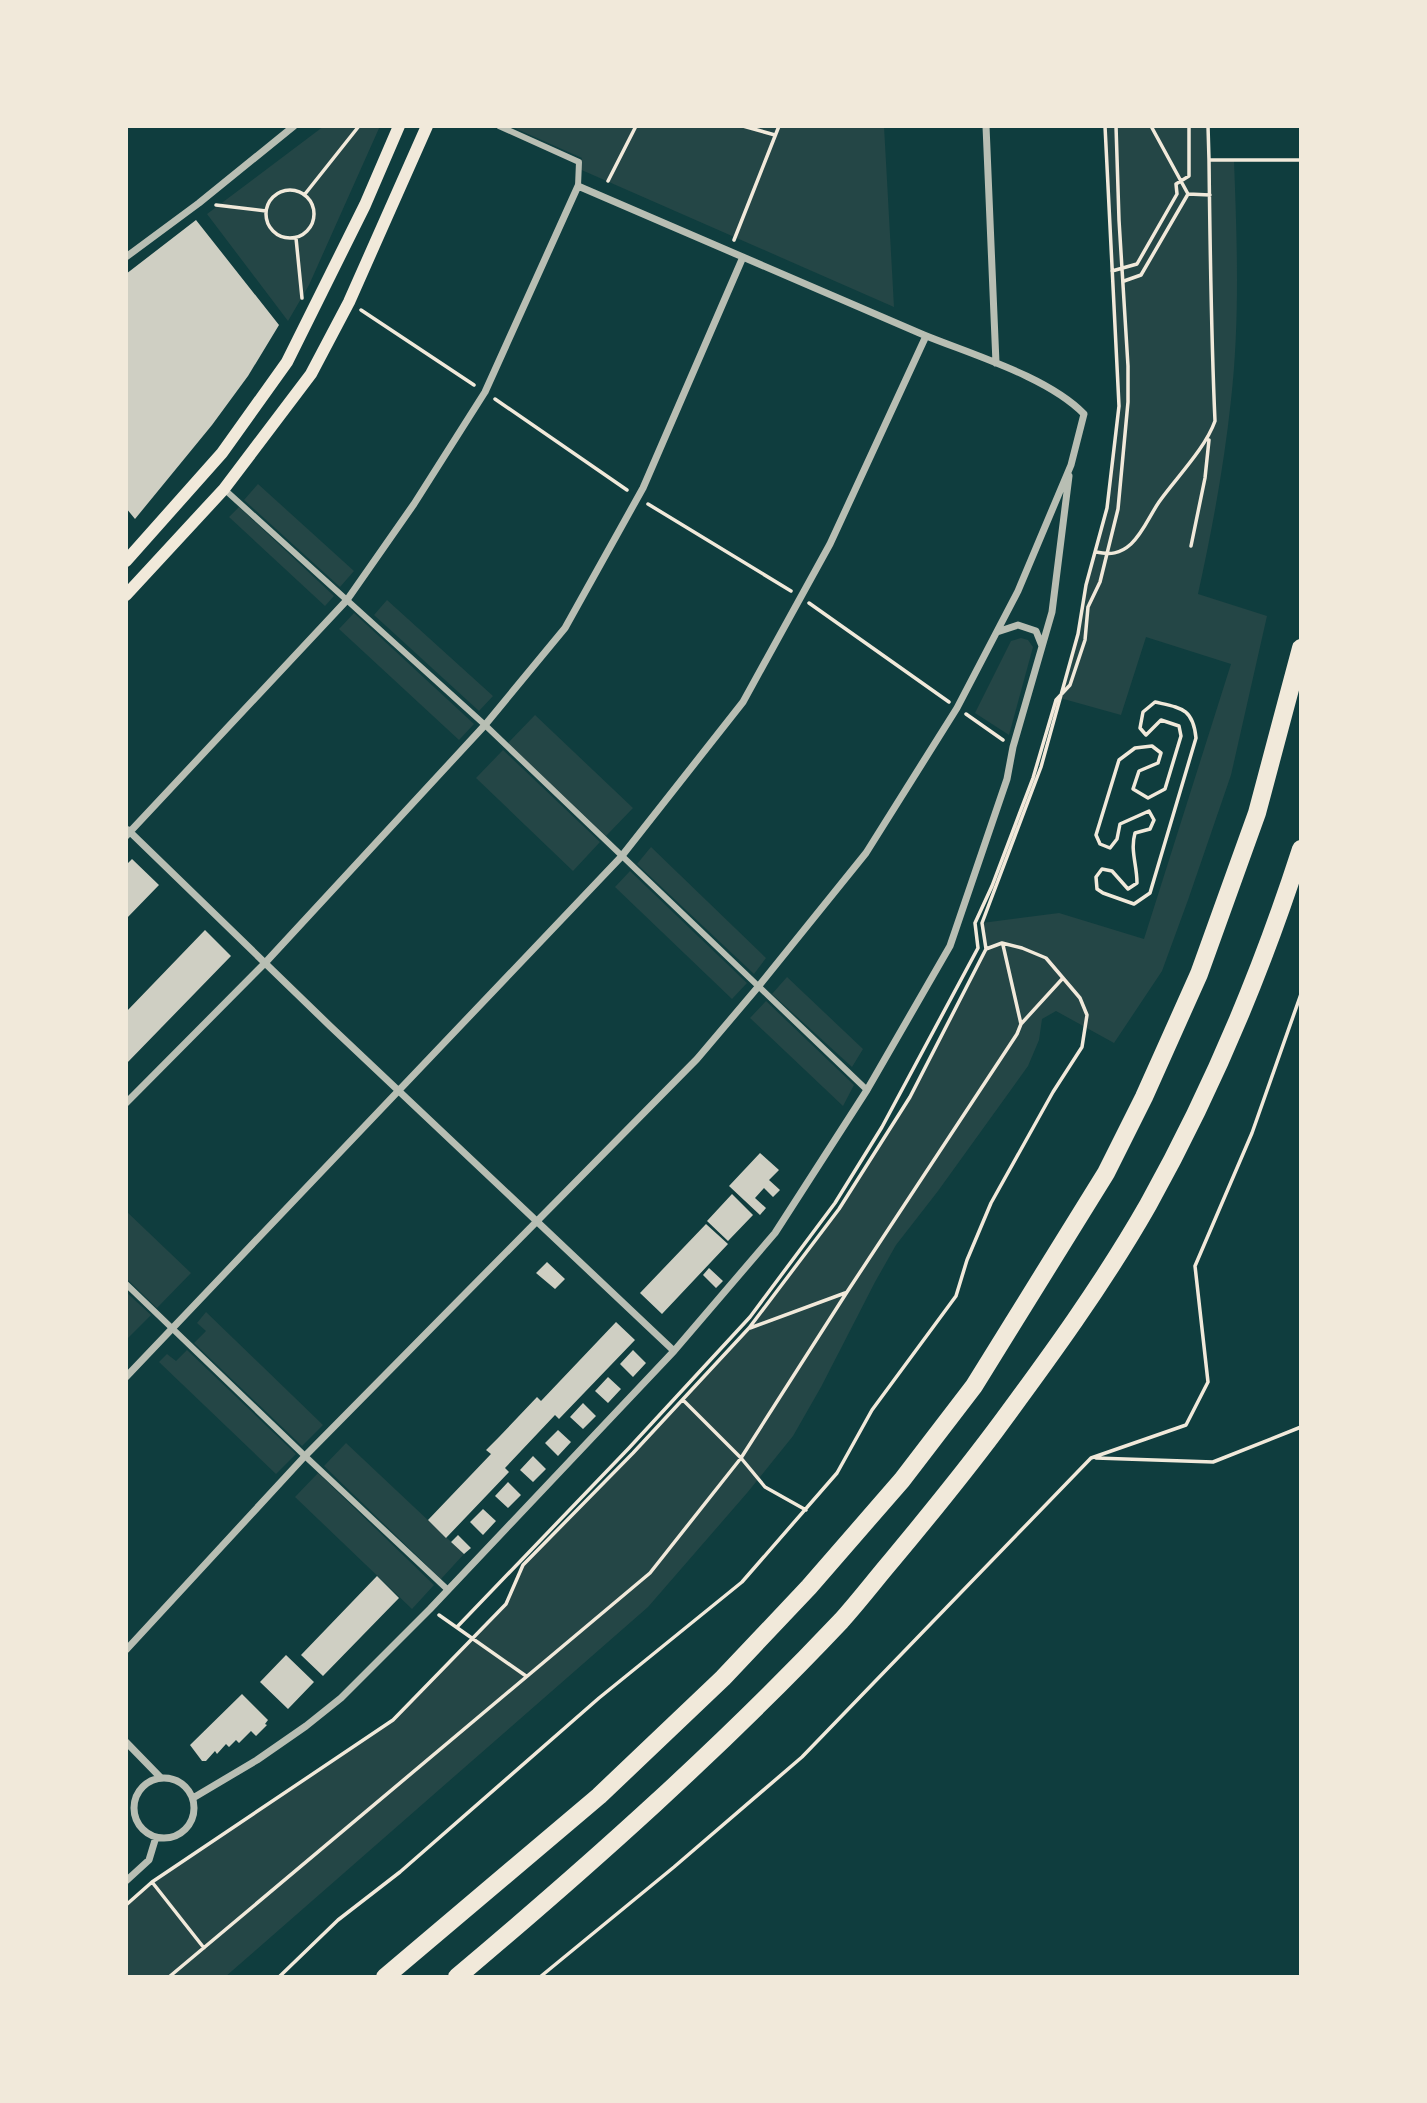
<svg xmlns="http://www.w3.org/2000/svg" width="1427" height="2103" font-family="'Fira Sans',sans-serif">
<rect width="100%" height="100%" fill="#0f3d3e"/>
<!-- green -->
<path fill="#244646" d="M324,126H380L309,285L288,321L207,214Z
M510,126H884L894,307L577,168L582,158Z
M1105,126H1208L1210,160L1234,161C1237,240 1240,320 1231,400C1224,466 1212,530 1198,594L1267,616L1231,775L1188,900L1162,971L1114,1043L1056,1011L1042,1019L1039,1040L1028,1066L938,1191L896,1245L875,1282L821,1387L793,1436L747,1493L648,1607L225,1977H126V1905L152,1882L393,1720L506,1604L523,1565L633,1453L749,1328L839,1209L910,1097L986,949L982,923L1059,913L1144,939L1231,664L1146,637L1121,715L1060,698L1078,634L1086,585L1107,508L1119,406Z
M258,484L354,571L340,587L244,500Z
M239,507L334,596L325,606L229,517Z
M387,600L493,696L479,711L374,615Z
M354,613L474,724L459,740L339,629Z
M1021,638L1028,640L1033,647L1009,735L975,713L1011,641Z
M535,715L633,808L606,836L508,743Z
M503,750L600,842L573,871L476,778Z
M651,847L766,958L754,974L637,864Z
M630,871L747,983L732,999L615,887Z
M787,977L863,1049L852,1067L772,994Z
M766,1001L854,1085L843,1106L750,1018Z
M126,1211L191,1273L157,1308L126,1278Z
M126,1292L151,1315L126,1340Z
M206,1312L323,1425L302,1446L194,1343L206,1331L197,1323Z
M187,1350L296,1454L276,1474L159,1362L167,1354L176,1361Z
M346,1443L464,1554L441,1579L324,1466Z
M318,1473L434,1585L412,1609L295,1497Z"/>
<!-- building -->
<path fill="#cfcfc3" d="M196,220L279,325L248,376L212,425L135,519L126,508V274Z
M132,859L159,885L126,919V865Z
M205,930L231,956L126,1064V1012Z
M760,1153L779,1170L769,1180L780,1190L773,1197L764,1188L755,1198L766,1208L760,1215L729,1186Z
M732,1194L753,1215L728,1241L707,1221Z
M706,1224L728,1244L662,1314L640,1293Z
M547,1262L565,1279L555,1289L536,1273Z
M709,1268L723,1281L716,1288L703,1275Z
M616,1322L635,1340L559,1419L555,1415L505,1468L509,1472L446,1538L428,1520L491,1454L486,1450L499,1437L537,1397L541,1401Z
M633,1350L646,1363L633,1377L620,1364Z
M608,1377L621,1389L608,1403L595,1391Z
M583,1403L596,1416L583,1429L570,1417Z
M558,1430L571,1442L558,1456L545,1443Z
M533,1456L546,1469L533,1482L520,1470Z
M508,1482L521,1495L508,1508L495,1496Z
M483,1509L496,1521L483,1535L470,1522Z
M458,1535L471,1548L464,1554L451,1542Z
M377,1576L399,1598L323,1676L301,1655Z
M286,1655L314,1682L288,1709L260,1682Z
M242,1694L268,1720L265,1724L267,1725L256,1736L251,1731L239,1743L236,1740L229,1747L226,1744L217,1754L215,1751L206,1761H202L190,1745Z"/>
<g fill="none" stroke-linecap="round" stroke-linejoin="round">
<!-- path -->
<path stroke="#f1e9da" stroke-width="3.5" d="M743,126L775,135
M1208,126L1209,160H1301
M608,181L636,126
M266 214a24 24 0 1 1 48 0a24 24 0 1 1-48 0Z
M305,194L359,126
M1188,194L1210,195
M216,205L266,211
M296,238L302,298
M734,240L779,126
M1112,271L1137,264L1177,194L1176,184L1189,176V126
M1124,281L1141,275L1188,194L1151,126
M361,310L474,385
M495,399L627,490
M648,504L791,591
M1191,546L1205,478L1209,440
M1096,552C1110,555 1120,554 1131,544C1143,533 1150,515 1159,502C1176,478 1205,449 1215,421C1211,334 1210,247 1209,160
M809,603L949,702
M1155,702C1181,708 1193,708 1196,738L1150,893L1134,904L1103,893L1097,889L1096,877L1102,869L1112,871L1128,889L1137,883C1137,864 1130,851 1135,833L1150,829L1154,820L1149,811L1120,824L1117,839L1110,848L1100,844L1096,835L1119,760L1135,748L1152,746L1161,753L1158,763L1139,771L1133,789L1148,798L1165,789L1181,736L1179,726L1161,720L1146,735L1140,728L1143,712Z
M966,714L1003,740
M1021,1024L1063,978
M750,1328L845,1293
M683,1400L741,1458L765,1487L806,1510
M1096,1458L1213,1462L1301,1427
M439,1615L526,1676
M457,1627L629,1448L750,1317L835,1203L882,1127L978,948L975,923L992,886L1033,778L1056,700L1070,685L1085,640L1088,607L1100,582L1118,509L1128,402V366L1119,220L1116,126
M152,1882L204,1948
M126,1905L152,1882L393,1720L506,1604L523,1565L633,1453L749,1328L839,1209L910,1097L986,949L982,923L1041,767L1078,634L1086,585L1107,508L1119,406L1105,126
M169,1977L650,1573L741,1458L847,1292L1017,1034L1021,1024L1003,945
M279,1977L338,1920L400,1872L599,1698L742,1582L837,1473L872,1410L956,1296L967,1260L991,1203L1053,1092L1082,1047L1087,1015L1080,998L1046,958L1022,948L1002,943L986,949
M540,1977L674,1867L802,1757L1091,1458L1186,1425L1208,1382L1195,1266L1252,1133L1301,994"/>
<!-- pedestrian -->
<path stroke="#b8beb3" stroke-width="6" d="M499,126L579,162L578,186
M224,489L485,725L867,1090
M126,1284L305,1456L448,1590"/>
<!-- minor -->
<path stroke="#b8beb3" stroke-width="7" d="M986,126L996,363
M126,257L199,203L294,126
M997,632L1018,625L1036,631L1042,646
M128,830L330,1026L674,1351
M126,836L347,600L414,504L485,392L578,186C693,236 808,286 924,335C973,355 1048,377 1084,414L1071,465L1018,591L957,708L866,853L758,987L697,1059L305,1456L126,1650
M126,1103L265,963L485,725L565,628L643,488L743,257
M126,1377L621,857L743,702L830,544L926,336
M126,1742L161,1778
M134 1808a30 30 0 1 1 60 0a30 30 0 1 1-60 0Z
M193,1798L257,1760L306,1726L341,1698L430,1609L674,1351L775,1233L867,1090L950,946L1007,779L1013,747L1052,612L1069,476
M126,1881L149,1860L156,1837"/>
<!-- secondary -->
<path stroke="#f1e9da" stroke-width="12" d="M126,561L222,453L287,362L365,205L399,126
M126,595L224,489L311,374L349,302L427,126"/>
<!-- motorway -->
<path stroke="#f1e9da" stroke-width="18" d="M385,1977L599,1796L723,1678L809,1587L902,1480L974,1386L1106,1173L1144,1097L1199,974L1257,813L1301,648
M457,1977C591,1864 721,1748 841,1621C859,1601 875,1580 892,1560C927,1518 962,1475 995,1431C1049,1358 1103,1284 1148,1205C1211,1092 1261,973 1301,849"/>
</g>
<!-- border -->
<rect width="1427" height="2103" fill="none" stroke="#f1e9da" stroke-width="256"/>
</svg>
